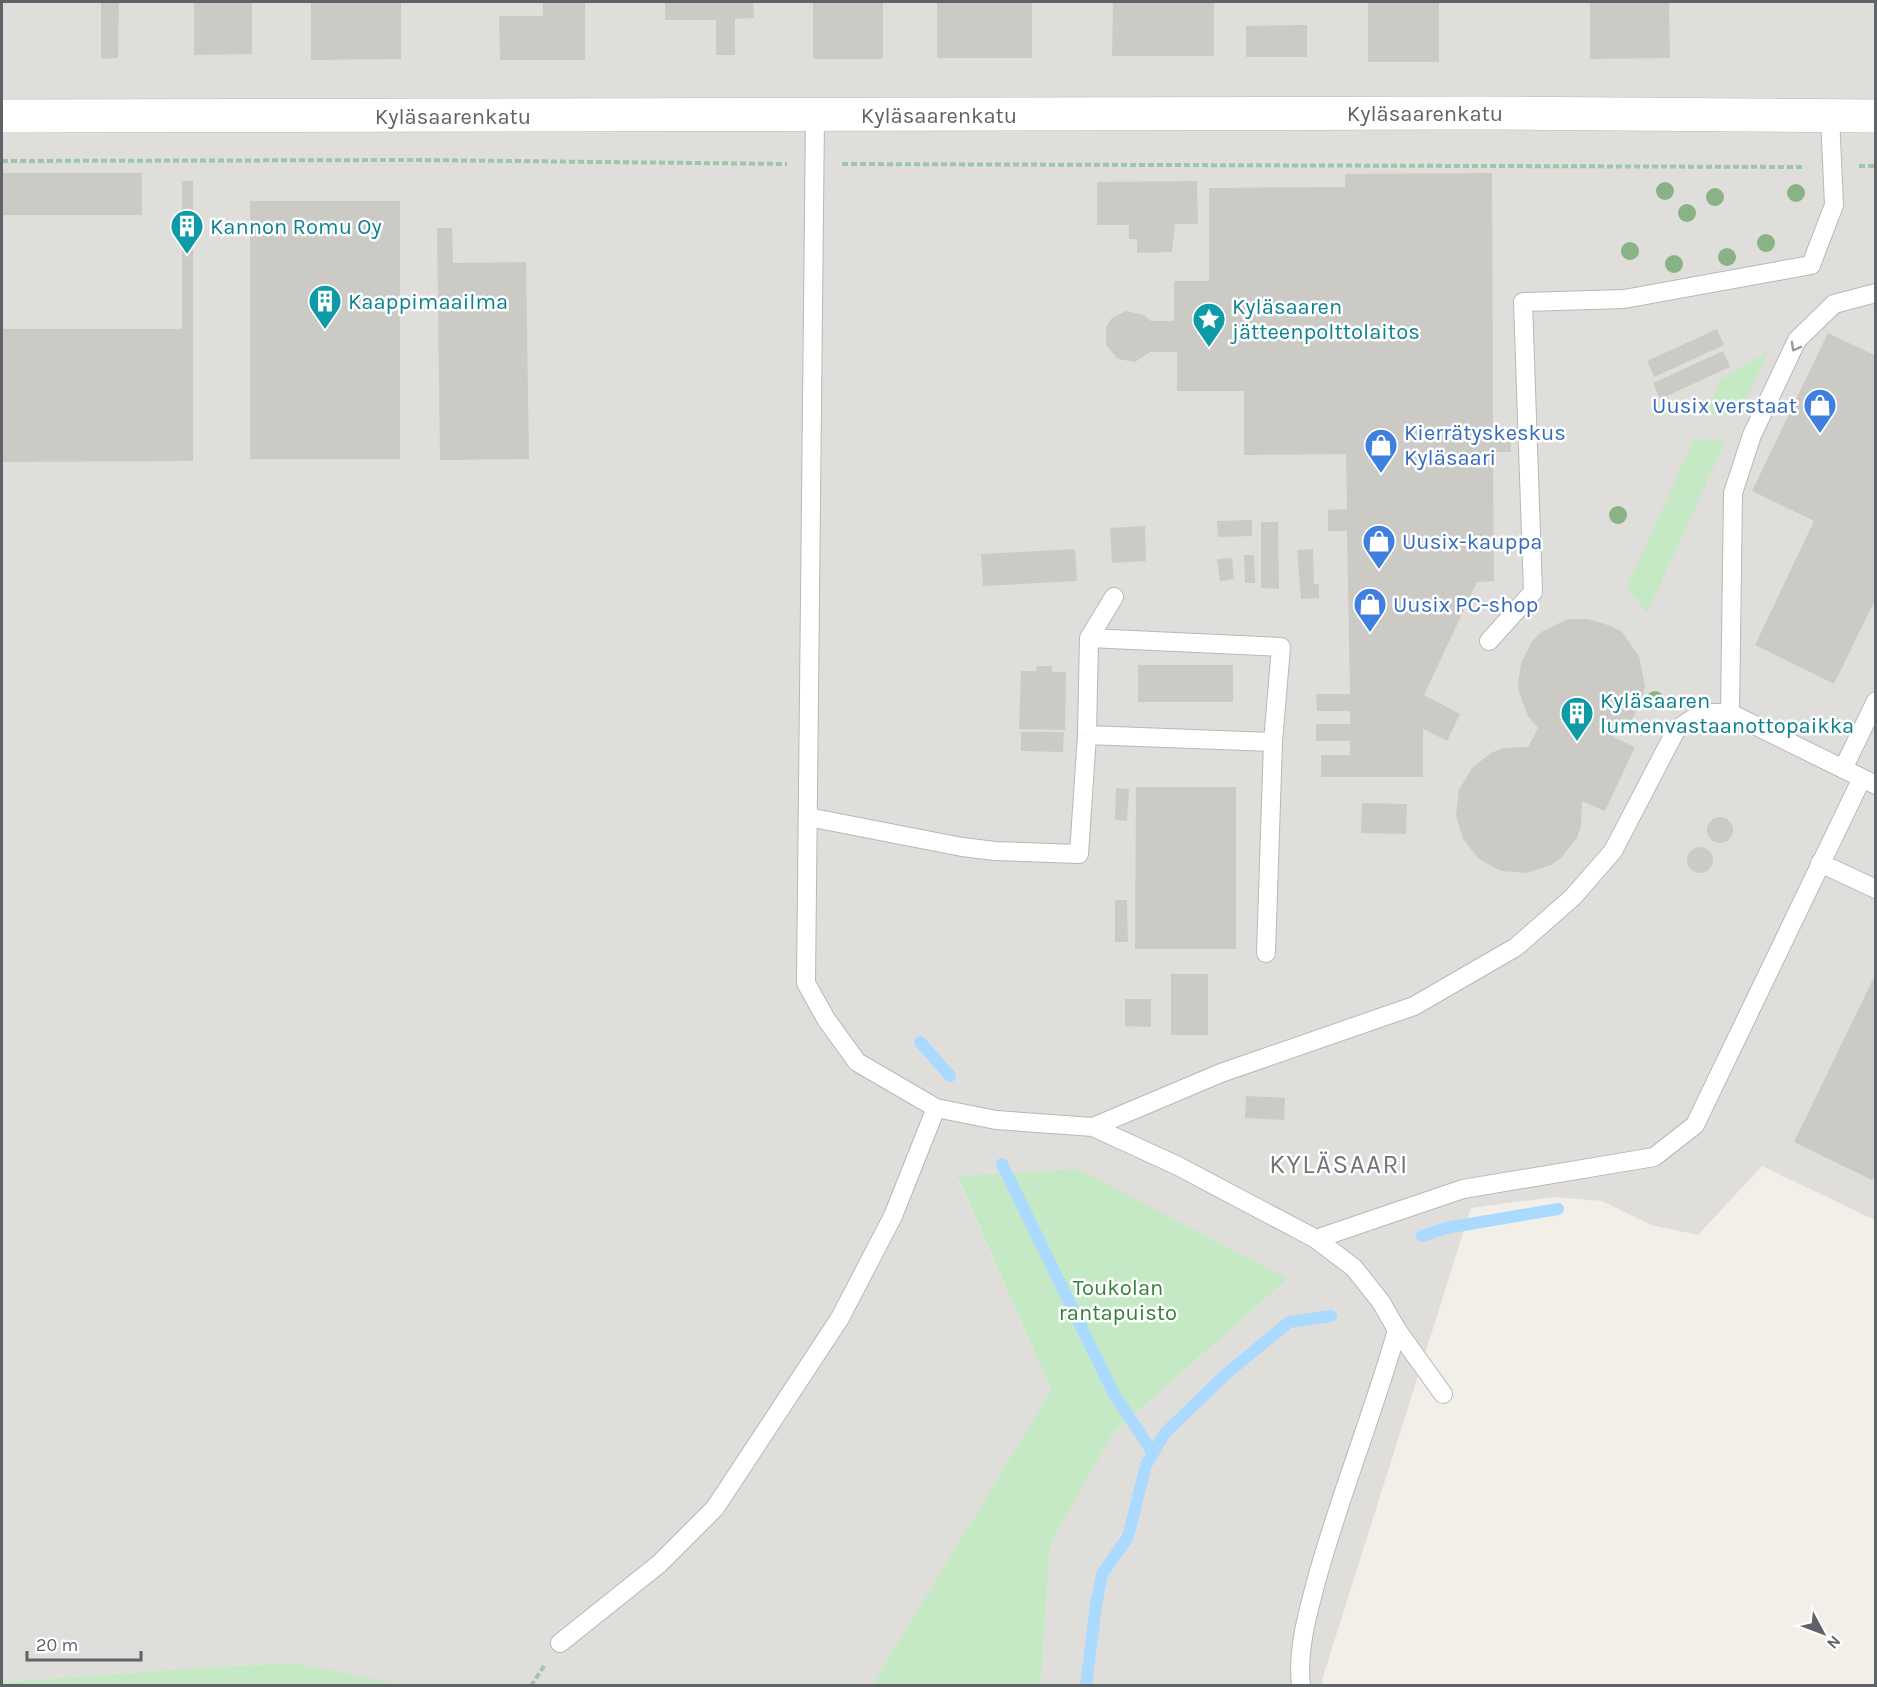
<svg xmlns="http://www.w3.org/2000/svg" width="1877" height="1687" font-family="Karla,sans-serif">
<rect width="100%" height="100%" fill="#f1efe8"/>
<!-- industrial -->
<path fill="#e0deda" d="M2,2H1875V1220L1762,1166L1698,1235L1651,1225L1602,1201L1553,1197L1471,1208L1322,1680L1324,1685H1041L1050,1545L1113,1433L1288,1279L957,1177L1051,1390L872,1685L404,1686L294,1663L208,1667L2,1682Z"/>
<!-- green -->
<path fill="#c5e8c5" d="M1768,352L1739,414H1706L1721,379Z
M1694,439L1726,440L1647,613L1627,587Z
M1078,1169L1288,1279L1113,1433L1050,1545L1041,1685H872L1051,1390L957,1176Z
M294,1663L404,1685H2V1682L208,1667Z"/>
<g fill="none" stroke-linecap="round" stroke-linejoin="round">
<!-- stream -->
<path stroke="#aadaff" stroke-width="12" d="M920,1042L950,1076
M1002,1164L1114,1394L1153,1453
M1422,1236L1446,1228L1558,1209
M1086,1686L1096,1605L1102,1574L1128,1537L1146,1465L1165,1433L1225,1375L1289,1322L1331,1316"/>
</g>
<!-- building -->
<path fill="#cccac5" d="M101,2H119L118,58L101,59Z
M194,2H252V54L194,55Z
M311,2H401V59L311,60Z
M543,2H585V60H500L499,16H543Z
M665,2H753L754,18L735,19V55H716V20H665Z
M813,2H883V59H813Z
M937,2H1032V58H937Z
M1113,2H1214V56H1112Z
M1368,2H1439V62H1368Z
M1590,2H1669L1670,58L1590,59Z
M1307,25V57H1246V26Z
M2,173H142V215H2Z
M1492,173L1493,430H1511V452H1493L1494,581L1477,582L1424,695L1460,714L1447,741L1423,729V777H1321V755H1350V741H1316V724H1350V711H1317L1316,694H1350L1347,531H1328V510L1347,509L1346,454L1244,455V391H1177V352H1150L1135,362L1118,359L1106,345V328L1111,319L1126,311L1144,315L1151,321H1174V281H1209V188L1345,187V174Z
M182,181H193V461L2,462V329H182Z
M1197,181L1198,224H1175L1172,252L1137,253V239H1129V225H1097V182Z
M250,201H400V459H250Z
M437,228H452L453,263L526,262L529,459L440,460Z
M1717,329L1724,345L1654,377L1647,361Z
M1828,333L1876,356V598L1834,684L1755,645L1814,521L1752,491Z
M1723,351L1730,367L1660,399L1653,383Z
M1252,520V536L1218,537L1217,521Z
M1261,522H1278L1279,589L1261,588Z
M1145,526L1146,561L1112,563L1110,528Z
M1075,549L1077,581L983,586L981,554Z
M1313,549L1314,584H1319V598L1301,599L1297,550Z
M1244,555H1254L1255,583H1245Z
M1232,558L1234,579L1220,581L1217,559Z
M1568,619H1588L1611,626L1622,632L1639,656L1645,686L1642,701L1629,724L1613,737L1635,747L1605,811L1582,801L1581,826L1577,838L1561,858L1551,865L1526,873L1501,871L1479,859L1463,839L1456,815L1459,790L1472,768L1491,753L1503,748L1528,747L1538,728L1528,716L1520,695L1518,685L1521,663L1531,643L1541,632Z
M1138,665H1233V702H1138Z
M1037,666H1052V672H1066L1065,730L1019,729L1021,671H1036Z
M1021,732H1064L1063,752L1021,751Z
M1136,787H1236V949H1135Z
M1116,788L1129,789L1127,821L1115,820Z
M1362,803L1407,804L1406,834L1361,833Z
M1707 830a13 13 0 1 1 26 0a13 13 0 1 1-26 0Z
M1687 860a13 13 0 1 1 26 0a13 13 0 1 1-26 0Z
M1115,900H1127L1128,942H1115Z
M1876,973V1174L1872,1180L1794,1142Z
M1171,974H1208V1035H1171Z
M1125,999H1151V1027L1125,1026Z
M1246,1096L1285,1098L1284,1120L1245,1118Z"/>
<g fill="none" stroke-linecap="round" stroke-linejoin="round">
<defs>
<path id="service" d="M815,115L806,983L826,1019L857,1062L936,1108L996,1120L1093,1127L1221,1073L1414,1006L1516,947L1573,897L1613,851L1676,730L1701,713H1730
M1876,293L1834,304L1797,340L1752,435L1733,493L1730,713L1876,785
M1089,638L1281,647L1273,742L1266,953
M1489,641L1533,592L1523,302L1624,299L1811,265L1834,205L1830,116
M1087,735L1273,742
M1843,769L1876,701
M808,817L962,847L995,851L1079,854L1087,735L1089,638L1114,597
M1820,863L1876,889
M1093,1127L1178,1166L1316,1239L1354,1268L1381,1302L1397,1330L1443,1394
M1316,1239L1463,1189L1654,1157L1695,1125L1862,778
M560,1643L659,1564L715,1508L840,1318L893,1216L936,1108
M1301,1686C1297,1651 1307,1616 1316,1582C1339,1497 1373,1415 1397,1330"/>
<path id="minor" d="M2,116L1479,113L1876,116"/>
</defs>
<!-- service casing -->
<use href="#service" stroke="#b5b8bc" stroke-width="20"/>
<!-- minor casing -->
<use href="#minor" stroke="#b5b8bc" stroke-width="34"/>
<!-- path -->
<path stroke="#9cc7a9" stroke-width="4" stroke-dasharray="6 3" stroke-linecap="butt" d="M2,161L418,160L787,164
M842,164L1804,167
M1859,166H1876
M531,1686L544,1666"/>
<!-- service -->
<use href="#service" stroke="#fff" stroke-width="18"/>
<!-- minor -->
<use href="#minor" stroke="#fff" stroke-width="33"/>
</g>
<!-- trees -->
<g fill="#89b387">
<circle cx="1665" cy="191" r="9"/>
<circle cx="1796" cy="193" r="9"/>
<circle cx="1715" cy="197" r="9"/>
<circle cx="1687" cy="213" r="9"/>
<circle cx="1766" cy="243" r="9"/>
<circle cx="1630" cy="251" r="9"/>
<circle cx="1727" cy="257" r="9"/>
<circle cx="1674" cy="264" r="9"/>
<circle cx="1618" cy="515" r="9"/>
<circle cx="1655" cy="700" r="9"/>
</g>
<!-- one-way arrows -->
<defs><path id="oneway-chevron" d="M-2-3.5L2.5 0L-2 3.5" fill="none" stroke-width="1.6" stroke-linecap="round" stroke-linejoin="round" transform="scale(1.5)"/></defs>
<use stroke="#979a9d" href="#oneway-chevron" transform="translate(1795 347) rotate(119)"/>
<!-- icons -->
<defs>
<symbol id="building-pin" viewBox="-11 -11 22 30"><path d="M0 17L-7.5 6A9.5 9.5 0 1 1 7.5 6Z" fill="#0f9aa8" stroke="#fff"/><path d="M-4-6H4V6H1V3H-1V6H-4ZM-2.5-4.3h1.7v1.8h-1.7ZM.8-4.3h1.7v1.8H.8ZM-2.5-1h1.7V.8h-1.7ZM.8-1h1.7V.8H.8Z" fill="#fff"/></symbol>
<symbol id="sight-pin" viewBox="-11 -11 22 30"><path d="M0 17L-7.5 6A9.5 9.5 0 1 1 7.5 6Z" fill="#0f9aa8" stroke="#fff"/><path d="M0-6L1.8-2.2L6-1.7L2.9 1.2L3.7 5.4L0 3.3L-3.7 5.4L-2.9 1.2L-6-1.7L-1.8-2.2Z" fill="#fff"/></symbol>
<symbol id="shop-pin" viewBox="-11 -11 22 30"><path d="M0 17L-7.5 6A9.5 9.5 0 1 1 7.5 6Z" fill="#3f7fe0" stroke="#fff"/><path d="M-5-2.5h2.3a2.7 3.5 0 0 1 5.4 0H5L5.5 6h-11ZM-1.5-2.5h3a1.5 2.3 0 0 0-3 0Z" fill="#fff"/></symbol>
</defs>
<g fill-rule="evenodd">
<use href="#building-pin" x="168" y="207" width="38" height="52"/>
<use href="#building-pin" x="306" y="282" width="38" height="52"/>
<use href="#sight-pin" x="1190" y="300" width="38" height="52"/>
<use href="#shop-pin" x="1801" y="386" width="38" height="52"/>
<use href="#shop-pin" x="1362" y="426" width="38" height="52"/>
<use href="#shop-pin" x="1360" y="522" width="38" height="52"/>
<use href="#shop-pin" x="1351" y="585" width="38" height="52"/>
<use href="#building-pin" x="1558" y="694" width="38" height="52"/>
</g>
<g text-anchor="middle" stroke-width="5" stroke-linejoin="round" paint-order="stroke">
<!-- street labels -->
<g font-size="22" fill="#5f6368" stroke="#fff">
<text x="1425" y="121">Kyläsaarenkatu</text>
<text x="939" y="123">Kyläsaarenkatu</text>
<text x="453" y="124">Kyläsaarenkatu</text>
</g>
<!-- culture labels -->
<g font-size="22" fill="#0d838f" stroke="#fff" text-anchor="start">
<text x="210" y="234">Kannon Romu Oy</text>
<text x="348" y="309">Kaappimaailma</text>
<text x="1232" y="314">Kyläsaaren<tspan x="1232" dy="25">jätteenpolttolaitos</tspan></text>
<text x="1600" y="708">Kyläsaaren<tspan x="1600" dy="25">lumenvastaanottopaikka</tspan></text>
</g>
<!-- shop labels -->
<g font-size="22" fill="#366cbe" stroke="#fff" text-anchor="start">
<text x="1797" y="413" text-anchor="end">Uusix verstaat</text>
<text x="1404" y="440">Kierrätyskeskus<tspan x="1404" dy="25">Kyläsaari</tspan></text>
<text x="1402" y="549">Uusix-kauppa</text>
<text x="1393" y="612">Uusix PC-shop</text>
</g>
<!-- park labels -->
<g font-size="22" fill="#348238" stroke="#fff">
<text x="1118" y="1295">Toukolan<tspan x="1118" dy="25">rantapuisto</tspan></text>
</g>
<!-- quarter labels -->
<g font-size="26" letter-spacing="1.5" fill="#70757a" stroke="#fff">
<text x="1339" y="1173">KYLÄSAARI</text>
</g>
</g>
<!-- border -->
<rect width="1877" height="1687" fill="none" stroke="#5f6368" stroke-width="6"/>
<!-- north arrow -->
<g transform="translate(1823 1633) rotate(131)" stroke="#ffffff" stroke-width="4.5" paint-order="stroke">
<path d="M0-4.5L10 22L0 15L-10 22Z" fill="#5f6368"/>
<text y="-9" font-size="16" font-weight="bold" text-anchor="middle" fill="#5f6368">N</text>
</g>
<!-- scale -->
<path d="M27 1651v9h114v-9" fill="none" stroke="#5f6368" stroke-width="3"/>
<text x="36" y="1651" font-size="18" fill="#5f6368" stroke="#ffffff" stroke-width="4.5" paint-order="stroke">20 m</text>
</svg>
